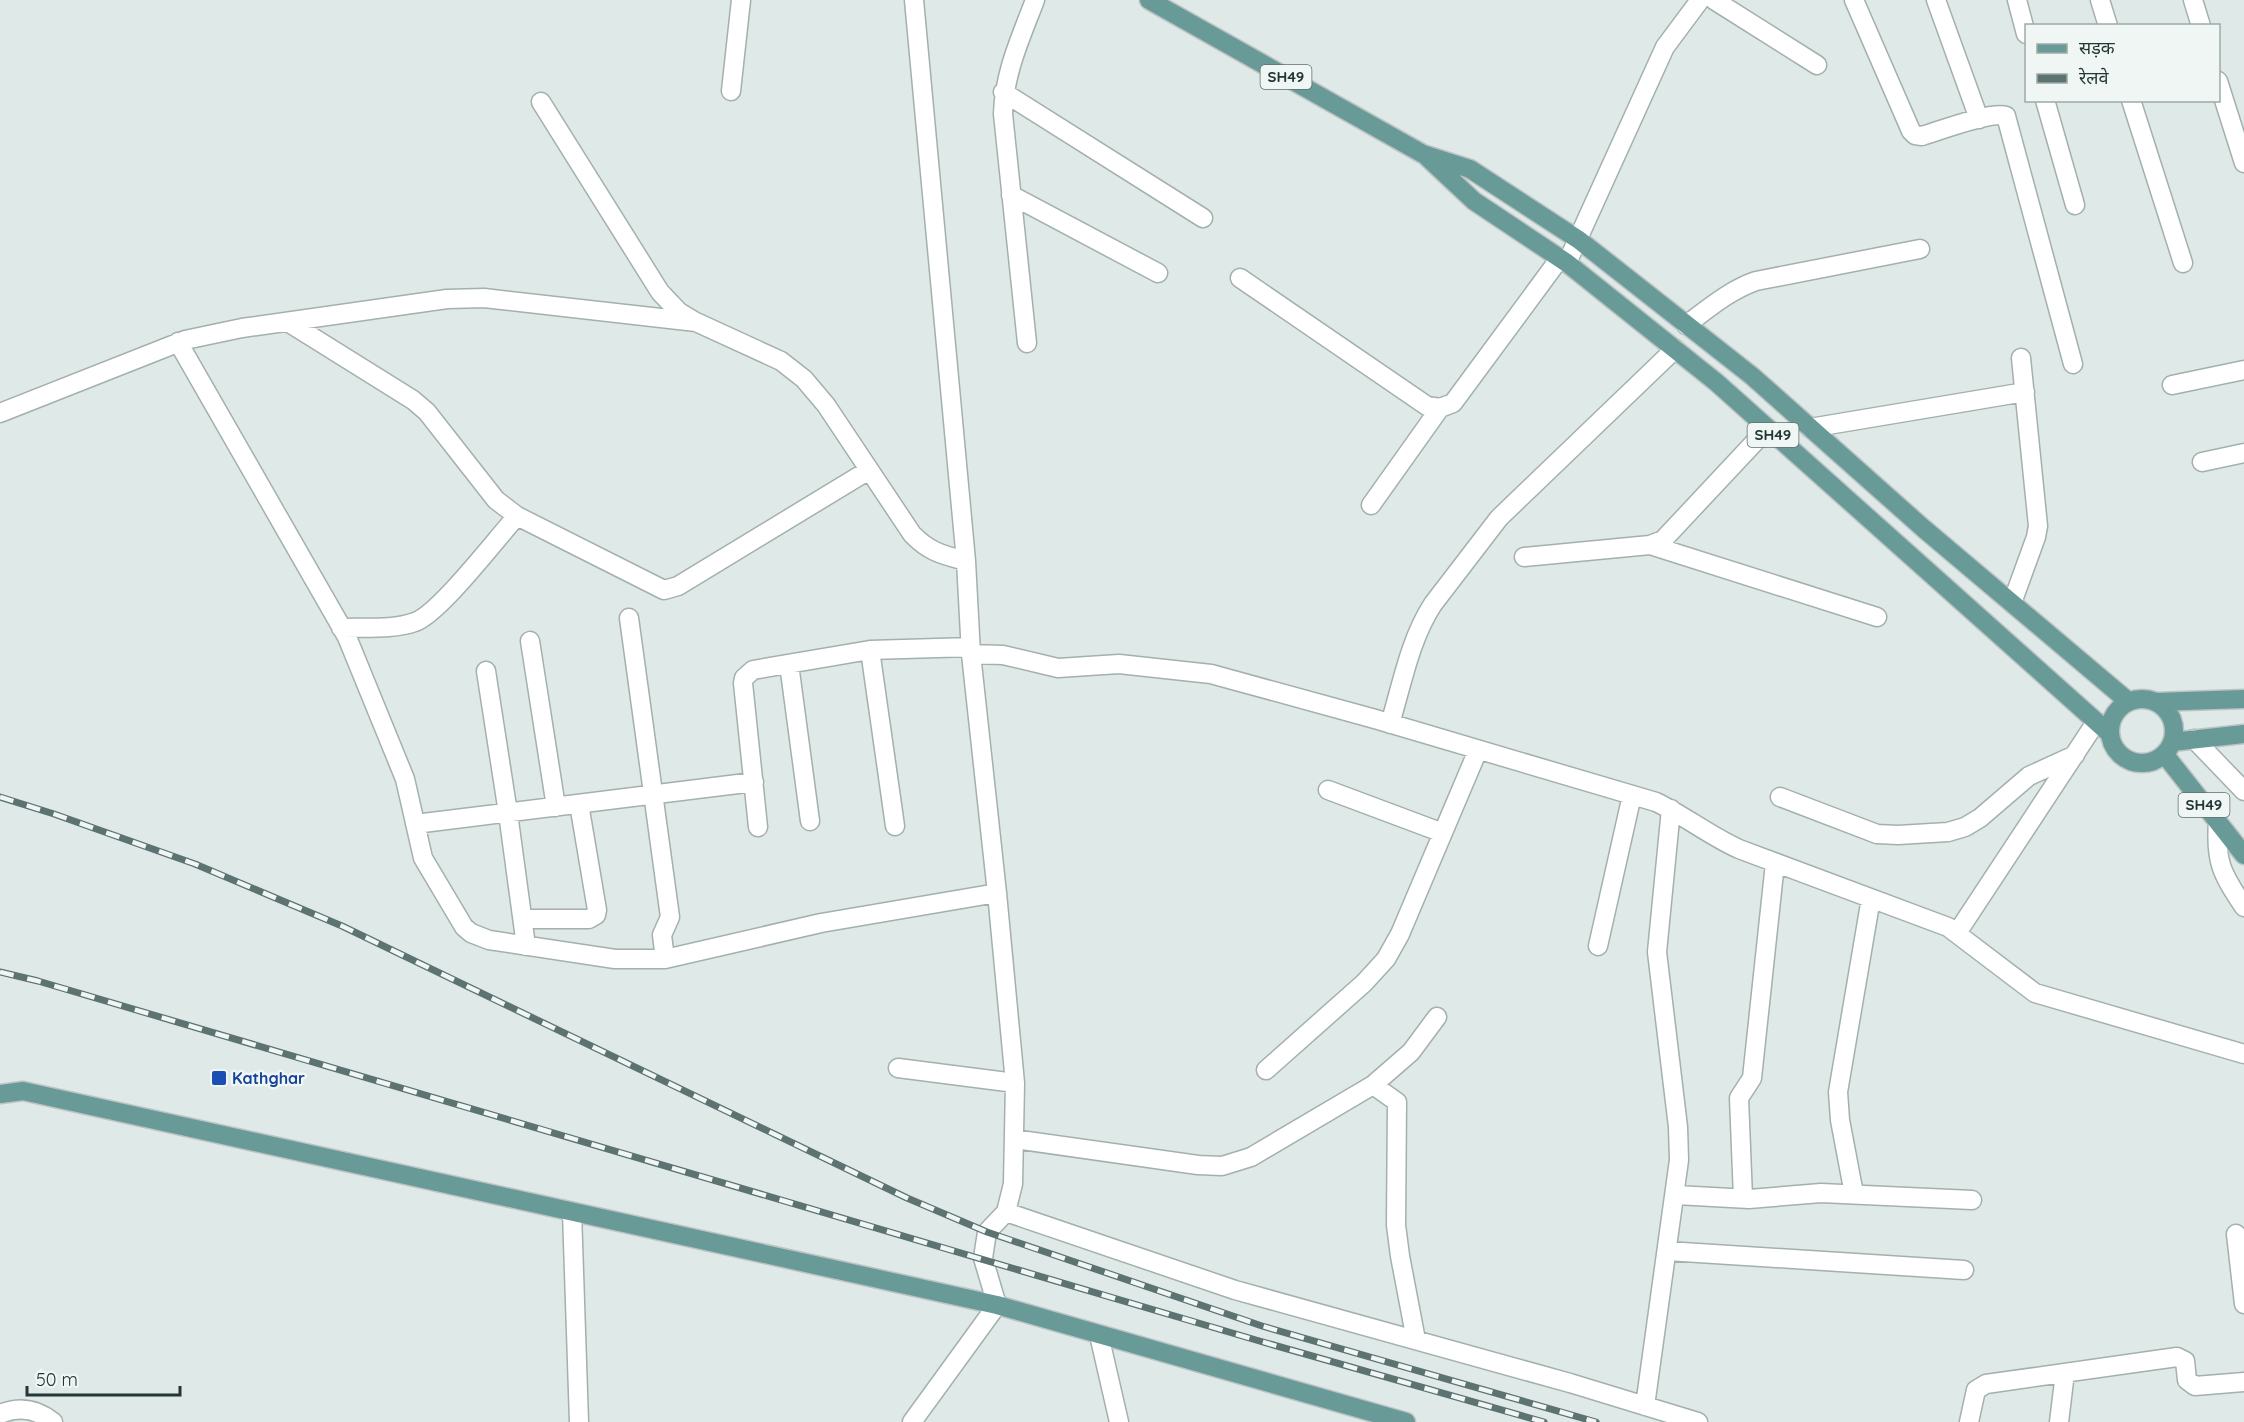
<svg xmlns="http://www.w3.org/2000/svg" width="2244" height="1422" font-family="Quicksand,'Noto Sans Devanagari',sans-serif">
<rect width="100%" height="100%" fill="#dfe9e7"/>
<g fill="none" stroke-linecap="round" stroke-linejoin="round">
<defs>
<path id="minor" d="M1714,0L1817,65
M1854,0L1911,131L1915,135L1922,136C1939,131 1991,111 2006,116L2073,364
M1936,0L1979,119
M2017,0L2026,34
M2100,0L2108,26
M2193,0L2201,26
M2218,81L2244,163
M731,91L741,0
M1003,92L1203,218
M2045,100L2075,205
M2131,100L2183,263
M541,102L660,292L679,312L694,321
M1011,195L1158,273
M1567,263L1665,47L1700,0
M1240,278L1427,406L1440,408L1453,403L1560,258
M288,322L413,400L427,412L496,500L517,516L664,590L678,586L869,470
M1686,325C1709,308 1730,290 1756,281L1920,249
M178,342L347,637L405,779L423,858L464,927L471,933L489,940L615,959H665L821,923L997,893
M1027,343L1003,114C1004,73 1021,37 1035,0
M2172,385L2244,370
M0,413L185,340L242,328L447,299L484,298L696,322L781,361L804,379L826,405L912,534C929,552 943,555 966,561
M1810,428L2025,392
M2202,462L2244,453
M1371,505L1440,408
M1650,545L1877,617
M1524,557L1650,545L1663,540L1767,429
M2012,603L2036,537L2038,526L2021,358
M629,618L670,917L662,935L665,959
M341,628C365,627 393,630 415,622C439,614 497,538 517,516
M530,641L556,807
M870,650L895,826
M971,654L1003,655L1058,668L1119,664L1211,674L1375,719L1656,802C1685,816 1710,836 1739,849L1948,927L2035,993L2244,1054
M789,664L810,821
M486,671L508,813L526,946
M1390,724C1402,684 1410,639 1433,604L1499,518L1675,349
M2194,739L2244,791
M1328,790L1443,833
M1780,797L1877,834L1898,835L1948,832L1965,827L1980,818L2029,776L2075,755
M2218,822C2215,862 2222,874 2244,907
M415,824L754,782
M758,827L743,683L744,678L753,670L870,650L971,647
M523,919H589L596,915L597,910L579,804
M1957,933L2096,722
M1598,946L1632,795
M898,1068L1015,1083
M1266,1070L1364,983L1386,959L1400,934L1478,750
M1373,1085L1397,1102L1396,1225L1400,1256L1416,1340
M1014,1139L1198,1165L1222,1166L1251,1157L1373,1085L1411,1052L1437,1017
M1854,1194L1840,1120L1838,1092L1871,898
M1676,1195L1749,1199L1821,1193L1972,1200
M1743,1198L1739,1098L1752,1078L1775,863
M572,1212L579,1422
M1006,1212L1235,1290L1570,1383L1698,1422
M2236,1234L2244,1304
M1667,1251L1964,1270
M1099,1335L1119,1422
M1645,1406L1679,1160L1678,1127L1657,952L1671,809
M0,1414C19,1406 37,1409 53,1422
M912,1422L997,1305L983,1258L987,1232L1006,1212L1013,1184L1015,1083L997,893L971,654L966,561L914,0
M1969,1422L1976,1390L1986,1384L2177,1357L2185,1361L2187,1380L2195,1386L2244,1382
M2059,1422L2065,1373"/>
<path id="major" d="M1149,0L1423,154L1470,169L1579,240L1752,376L1923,528L2129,702
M1427,157L1474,201L1567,263L1716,382L2109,733
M2110 731a32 32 0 1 1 64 0a32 32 0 1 1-64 0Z
M2156,702L2244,699
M2172,742L2244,734
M2165,755L2244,855
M0,1094L23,1091L997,1305L1406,1422"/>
</defs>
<!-- minor casing -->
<use href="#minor" stroke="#a3b0ae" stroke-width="21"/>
<!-- major casing -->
<use href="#major" stroke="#bdc3c3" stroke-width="21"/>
<!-- minor -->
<use href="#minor" stroke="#fff" stroke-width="18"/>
<!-- major -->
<use href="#major" stroke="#689a98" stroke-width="18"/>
<defs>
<path id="rail" d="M0,797L54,814L195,864L342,926L907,1198L987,1232L1262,1326L1596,1422
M0,972L38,981L1256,1340L1544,1422"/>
</defs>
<!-- rail casing -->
<use href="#rail" stroke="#5c7372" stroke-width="7"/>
<!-- rail -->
<use href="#rail" stroke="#eff6f4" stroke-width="4.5" stroke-dasharray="14" stroke-linecap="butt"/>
</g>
<!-- markers -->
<rect fill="#1a4fb4" stroke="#eff6f4" stroke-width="2" x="211" y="1070" width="16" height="16" rx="3"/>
<g text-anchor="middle" stroke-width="5" stroke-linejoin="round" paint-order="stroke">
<!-- shield labels -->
<g fill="#eff6f4" stroke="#60706f" stroke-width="1.5">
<rect x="1260.5" y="65" width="51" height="24" rx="4.5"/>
<rect x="1747.5" y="423" width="51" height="24" rx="4.5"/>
<rect x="2178.5" y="793" width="51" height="24" rx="4.5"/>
</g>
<g font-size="15" font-weight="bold" fill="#223736">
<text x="1286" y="82">SH49</text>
<text x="1773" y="440">SH49</text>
<text x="2204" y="810">SH49</text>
</g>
<!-- transit labels -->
<g font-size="16" font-weight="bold" fill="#164399" stroke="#eff6f4" text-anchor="start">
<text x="232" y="1084">Kathghar</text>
</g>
</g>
<!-- legend -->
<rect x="2025" y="24" width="195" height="78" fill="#eff6f4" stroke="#9daaa8" stroke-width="1.5"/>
<rect x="2037" y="44" width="30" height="9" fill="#689a98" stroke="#9daaa8" stroke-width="1.5"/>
<text x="2079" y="54" font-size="18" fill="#223736">सड़क</text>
<rect x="2037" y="74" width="30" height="9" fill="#5c7372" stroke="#9daaa8" stroke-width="1.5"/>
<text x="2079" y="84" font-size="18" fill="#223736">रेलवे</text>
<!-- scale -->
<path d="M27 1386v9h153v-9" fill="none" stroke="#223736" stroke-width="3"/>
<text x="36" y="1386" font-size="18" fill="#223736" stroke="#eff6f4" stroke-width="4.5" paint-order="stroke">50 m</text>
</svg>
